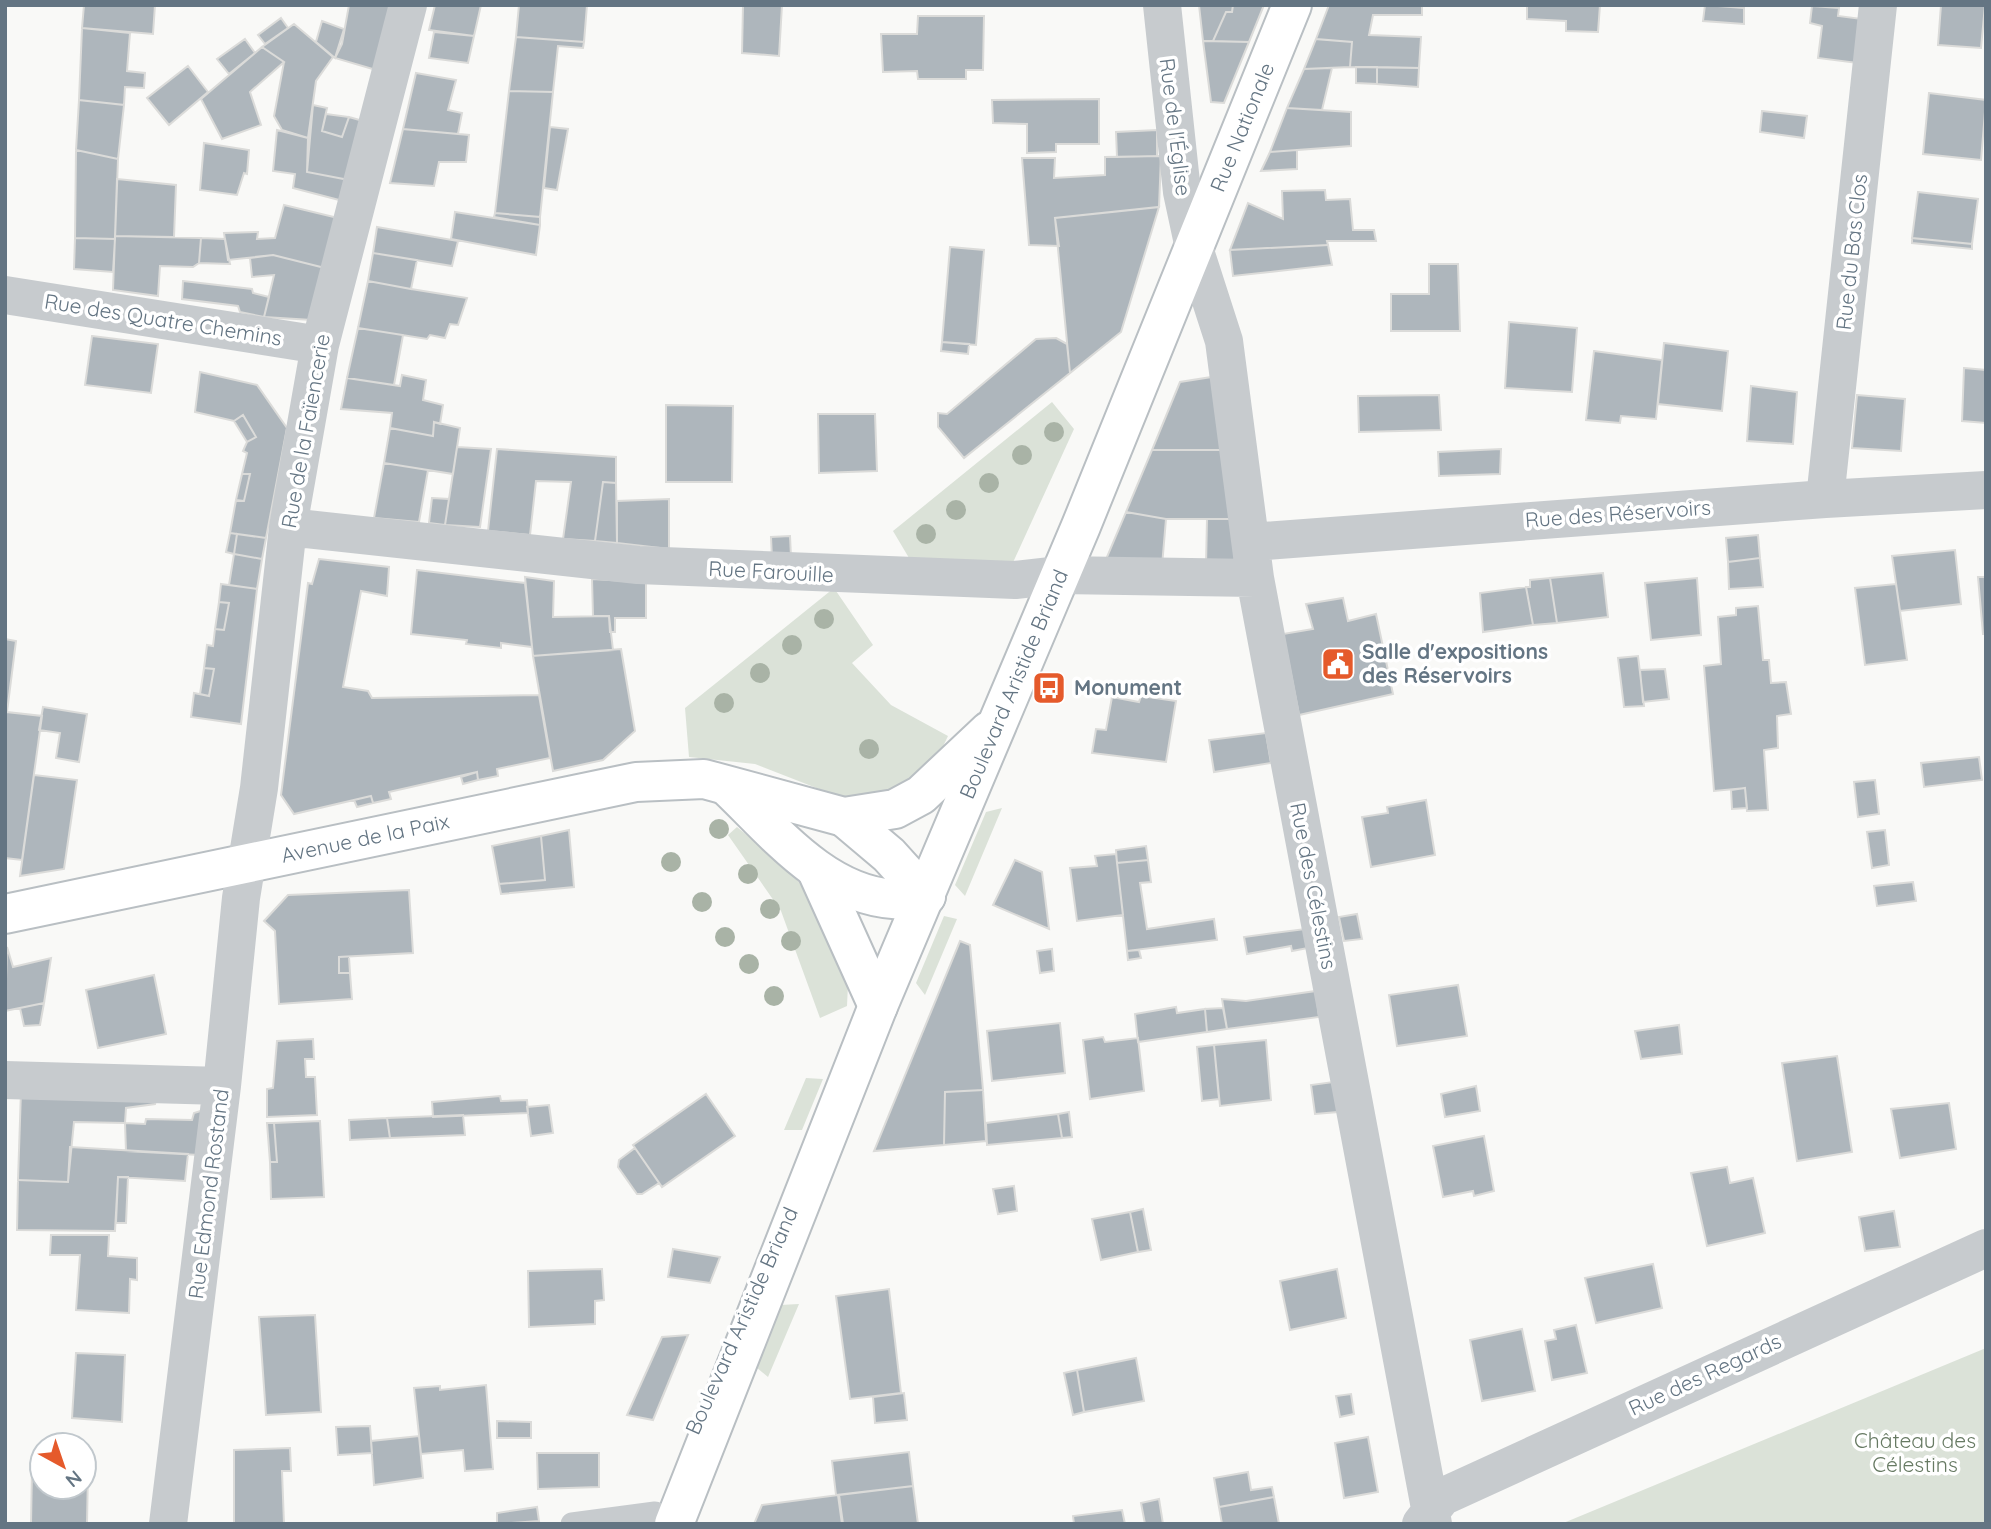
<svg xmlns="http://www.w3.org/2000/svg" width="1991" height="1529" font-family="Quicksand,sans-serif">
<rect width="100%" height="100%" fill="#f9f9f7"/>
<!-- green -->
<path fill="#dbe2d8" d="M1052,402L1074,429L1010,569L912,563L893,531Z
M834,588L873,645L852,663L891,705L948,736L936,761L917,782L862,799L837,796L755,764L689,757L685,708Z
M1002,808L965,896L955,885L986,812Z
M737,827L785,866L820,907L848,984L847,1006L820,1018L781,911L728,835Z
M944,916L957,919L925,995L916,983Z
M806,1078L823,1079L802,1130H784Z
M799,1304L768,1377L756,1367L780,1305Z
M1986,1348V1524H1561Z"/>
<!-- building -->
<path fill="#aeb6bc" stroke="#dbdbd9" stroke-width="2" d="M84,5H155L153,34L82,28Z
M349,5L391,6L376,70L335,58L342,44Z
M435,5H481L474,36L429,30Z
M519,5H587L584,42L516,37Z
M743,5H782L779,56L742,53Z
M1199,5H1233L1232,12H1226L1213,41H1203Z
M1233,5H1264L1249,42L1213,41L1226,12H1232Z
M1329,5H1422V15H1373L1369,35L1421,37L1419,68L1350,67L1352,42L1316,39Z
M1527,5H1600L1598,32L1566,31V21L1527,19Z
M1705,5L1744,8V24L1703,21Z
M1941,5H1985L1981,48L1938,45Z
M1812,6L1839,8L1838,16L1870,20L1865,64L1818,58L1822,26L1810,23Z
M918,16H984L983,70H966V79H918L917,71L883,72L881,34H917Z
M281,18L288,28L265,44L258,35Z
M322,21L344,29L335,58L316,42Z
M294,24L333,57L316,81L308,138L282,130L274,116L284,62L262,47Z
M82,28L130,33L127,71L145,73L144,88L125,87L124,105L79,100Z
M434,32L474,36L468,63L429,58Z
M516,37L584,42L583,48L558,46L553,92L509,91Z
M245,39L255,53L229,74L217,59Z
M1316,39L1352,42L1350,67L1304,69Z
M1203,41L1249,42L1224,103L1211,102Z
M262,47L284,62L250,92L261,125L222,139L201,99Z
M188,66L208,92L169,125L147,98Z
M1356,67H1377V84L1356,83Z
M1377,67L1419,68L1418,87L1377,84Z
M1332,68L1322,110L1287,108L1304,69Z
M416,73L456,80L448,110L462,113L458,134L403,129Z
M509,91L553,92L540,217L495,213Z
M1929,93L1986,100L1981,160L1923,154Z
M1099,99V144H1056V152L1027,153V124L993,123L992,100Z
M79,100L124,105L118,159L76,150Z
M313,105L327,108L322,131L342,137L349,117L363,121L349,180L307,172Z
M1287,108L1351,112V146L1270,152Z
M1762,111L1807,116L1804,138L1760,132Z
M326,114L349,117L342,137L322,131Z
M550,127L568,129L557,190L544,188Z
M403,129L469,135L466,162H439L434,186L390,183Z
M277,130L308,138L307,172L349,180L343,201L293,188L295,174L273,171Z
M1157,130V156L1117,157L1116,132Z
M204,143L249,150L247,174L244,173L237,195L200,190Z
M76,150L118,159L115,239L75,238Z
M1297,150V169L1261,171L1270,152Z
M1161,156L1159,207L1055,218L1059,246L1029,245L1022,158H1055L1054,178L1105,175V157Z
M117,179L176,185L174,237L115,236Z
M1325,190L1326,200L1350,199L1353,230H1374L1376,241H1327L1328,245L1230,250L1248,203L1283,219L1282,191Z
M1918,192L1978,199L1972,244L1912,238Z
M284,205L338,218L325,268L273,255L228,260L224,233L258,232L257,239L275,238Z
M1159,207L1121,332L1070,373L1055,218Z
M455,212L540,225L536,255L451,239Z
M495,213L540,217V225L494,217Z
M377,227L458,241L452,266L373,253Z
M115,236L201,238L199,263L193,267L160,266L158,296L113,290Z
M75,238L115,239L113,272L74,269Z
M201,238L225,239L230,264L199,263Z
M1912,238L1972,244V249L1912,243Z
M1328,245L1332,265L1233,276L1230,250Z
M950,247L984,250L976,345L942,342Z
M373,253L417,260L411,289L368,281Z
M273,255L325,268L312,320L264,317L274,275L252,277L250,258Z
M1429,264H1458L1460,331H1391V294H1429Z
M183,281L252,289L253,293L269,297L264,317L240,312L238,306L182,299Z
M368,281L411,289L467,298L458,325L450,324L445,338L430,335L427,339L358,328Z
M1509,322L1577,328L1572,392L1505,388Z
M358,328L403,335L394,385L347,378Z
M92,336L158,344L151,393L85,385Z
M1056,338L1067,344L1070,373L964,458L938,427V413L947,414L1036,339Z
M942,342L969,344L968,354L941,351Z
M1664,343L1728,351L1722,411L1658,404Z
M1594,351L1662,360L1656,419L1621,416L1620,423L1586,420Z
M1964,368L1986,370V423L1962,421Z
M200,372L257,385L287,428L266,538L230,533L236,500L244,501L250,474H242L247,453L243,451L247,442L256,437L243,415L234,421L195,412Z
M402,375L426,380L423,400L443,405L440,424L434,422L433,436L390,428L392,413L341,409L347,378L400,386Z
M1218,376L1228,450H1152L1180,382Z
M1751,386L1797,392L1793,444L1747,441Z
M1439,395L1441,430L1359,432L1358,396Z
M1857,395L1905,399L1901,451L1852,448Z
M666,405L733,406L732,482H666Z
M818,414H875L877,471L819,473Z
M243,415L256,437L247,442L234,421Z
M434,422L460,428L453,474L384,463L390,428L433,436Z
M457,447L491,449L480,527L445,525Z
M497,449L616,457V483L603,482L595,541L563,539L571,482L536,481L530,535L488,531Z
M1501,449L1500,474L1439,476L1438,452Z
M1152,450H1228L1235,519H1166L1126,512Z
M384,463L428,470L419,522L374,518Z
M242,474H250L244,501L236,500Z
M603,482L616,483L617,543L595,541Z
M432,498L449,499L445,525L429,523Z
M669,499V549L617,543V501Z
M1126,512L1166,519L1162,566L1104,564Z
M1207,519H1235L1238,559L1206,565Z
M230,533L237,534L234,554L226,552Z
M237,534L266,538L262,559L234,554Z
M1758,535L1760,558L1728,562L1726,538Z
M790,536L791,557L772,559L771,537Z
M1955,550L1961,604L1900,611L1892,556Z
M234,554L262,559L257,589L229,585Z
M1760,558L1763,587L1729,589L1728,562Z
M319,559L389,567L387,596L361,591L343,687L368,691L372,698L539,695L550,758L497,769L498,776L478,780L477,772L389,792L391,799L373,803L371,796L294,814L281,795L308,583L312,584Z
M417,570L525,583L532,647L501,643V648L466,644L467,640L411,634Z
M1603,573L1608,617L1557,623L1550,578Z
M525,577L554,581L553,617L609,616L613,650L533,656Z
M1978,577H1986V634H1983Z
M1550,578L1557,623L1533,625L1526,587H1530V580Z
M1697,578L1701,635L1651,640L1645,583Z
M592,579L646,582V618H615V632H610L609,616H593Z
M221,584L257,589L241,724L191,717L194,693L209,696L214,669L204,668L207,645L213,646L215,629L224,630L229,603L219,602Z
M1896,584L1907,660L1865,665L1855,588Z
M1526,587L1533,625L1483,632L1480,593Z
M1343,598L1348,621L1376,614L1393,694L1299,715L1283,634L1313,629L1306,604Z
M219,602L229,603L224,630L215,629Z
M1758,606L1763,660H1769L1771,683L1786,682L1791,714L1777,716L1778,748L1764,750L1768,810L1747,811L1745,788L1714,791L1704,666L1721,664L1718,617L1736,615V608Z
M5,639L16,641L7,712L42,716L22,860L5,858Z
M621,649L635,731L603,760L553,771L533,656Z
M1638,656L1644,706L1624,707L1618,658Z
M204,668L214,669L209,696L200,694Z
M1665,669L1669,699L1643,702L1640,670Z
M1141,696L1176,701L1166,762L1092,753L1096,729L1106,730L1112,697L1139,702Z
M43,707L87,714L79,762L56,758L60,733L39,730Z
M1266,733L1271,763L1214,772L1209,740Z
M1979,757L1982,780L1924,787L1921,763Z
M477,772L478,780L463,784L461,777Z
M34,775L77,780L64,869L20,876Z
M1875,780L1879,814L1858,817L1854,782Z
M1745,788L1747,808L1732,809L1731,790Z
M371,796L373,803L357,807L354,800Z
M1426,800L1435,855L1371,867L1362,817L1388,813L1387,807Z
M569,830L574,887L501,894L499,884L545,880L541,836Z
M1885,830L1889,865L1872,868L1867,832Z
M541,836L545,880L499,884L492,846Z
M1146,846L1148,860L1117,863L1116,850Z
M1116,854L1123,915L1077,921L1070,868L1097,866L1095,856Z
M1015,860L1042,872L1049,929L993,905Z
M1148,860L1151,882L1140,883L1147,929L1214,919L1217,940L1127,951L1117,863Z
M1913,882L1916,901L1877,906L1874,886Z
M409,890L413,953L339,957V973H350L352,999L279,1004L275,931L264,921L288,895Z
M1357,914L1362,939L1344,941L1339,917Z
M1305,929L1308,948L1292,951L1291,946L1247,954L1244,937Z
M960,941L970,945L983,1090L945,1092L944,1145L874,1151Z
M7,947L13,967L51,958L44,1003L5,1011Z
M1052,949L1054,971L1040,973L1037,951Z
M1139,950L1141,958L1128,960L1127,951Z
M339,957H349L350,973H339Z
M154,975L166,1034L98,1048L86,990Z
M1458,985L1467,1036L1397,1046L1389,995Z
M1316,991L1319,1017L1227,1029L1222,999L1246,1001Z
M44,1003L40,1025L24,1026L20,1008Z
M1176,1007L1177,1013L1205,1009L1207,1032L1138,1042L1135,1014Z
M1223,1008L1227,1029L1207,1032L1205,1009Z
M1060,1023L1065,1073L992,1081L987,1031Z
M1679,1025L1682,1054L1641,1059L1635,1031Z
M1103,1037L1105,1042L1138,1038L1144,1091L1090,1099L1083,1040Z
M313,1039L314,1059H305L306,1077H315L317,1115L267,1117V1089L273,1088L277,1041Z
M1266,1040L1271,1100L1220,1106L1214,1045Z
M1214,1045L1219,1099L1202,1101L1197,1047Z
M1837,1056L1852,1152L1797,1161L1782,1063Z
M1333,1082L1338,1112L1315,1114L1311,1085Z
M1476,1086L1480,1111L1445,1117L1441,1094Z
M983,1090L986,1141L944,1145L945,1092Z
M21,1091L157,1096L155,1104L126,1108L125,1123L74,1122L68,1182L18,1180Z
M706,1094L735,1136L662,1187L633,1145Z
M500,1096L501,1101L527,1100L528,1113L433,1117L432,1102Z
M1949,1103L1956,1149L1900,1158L1891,1109Z
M549,1105L553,1133L531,1136L527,1107Z
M204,1110L199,1155L126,1151L125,1123L145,1124L146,1119L192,1120L194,1113Z
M1069,1112L1072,1137L1062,1138L1058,1114Z
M1058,1114L1062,1138L987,1145L986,1123Z
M463,1115L465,1135L390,1138L387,1118Z
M387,1118L390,1138L350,1140L349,1120Z
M320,1121L324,1197L271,1199L270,1162H277L274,1123Z
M267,1123H274L277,1162H270Z
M1484,1136L1494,1191L1474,1196L1473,1191L1443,1197L1433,1146Z
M70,1147L188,1154L185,1181L118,1177L115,1231L17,1230L18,1180L68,1182Z
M635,1148L659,1183L642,1194H637L618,1167L619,1160Z
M1727,1167L1730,1183L1753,1178L1765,1233L1707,1246L1691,1173Z
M118,1177H128L126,1223H116Z
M1014,1186L1017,1211L998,1214L993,1189Z
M1143,1209L1151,1250L1138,1252L1130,1212Z
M1894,1211L1900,1247L1865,1251L1859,1217Z
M1130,1212L1138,1252L1101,1260L1092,1219Z
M51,1235H109L108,1256L137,1258V1280L130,1279L129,1313L76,1310L80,1255H50Z
M673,1249L720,1257L710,1283L668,1277Z
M1653,1264L1662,1308L1596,1323L1585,1278Z
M602,1269L604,1300L595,1301V1324L529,1327L528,1271Z
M1337,1269L1346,1318L1290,1330L1280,1281Z
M889,1289L901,1393L850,1399L836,1296Z
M315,1315L321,1412L266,1415L259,1317Z
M1576,1325L1587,1373L1552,1380L1545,1341L1556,1339L1554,1330Z
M1522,1329L1535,1391L1482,1401L1470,1340Z
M688,1335L653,1420L627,1415L662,1337Z
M76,1353L125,1355L122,1422L72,1418Z
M1136,1358L1144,1401L1084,1412L1077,1370Z
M1077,1370L1084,1412L1073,1415L1064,1373Z
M486,1385L493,1469L465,1471L463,1450L421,1454L414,1388L440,1386V1390Z
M904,1393L907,1420L875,1423L873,1397Z
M1351,1394L1354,1414L1340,1417L1336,1396Z
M497,1421L531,1422V1438H497Z
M370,1426L372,1453L338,1455L336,1427Z
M419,1436L423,1478L374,1485L371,1441Z
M1368,1437L1378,1492L1344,1498L1335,1443Z
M290,1448L291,1471H282L284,1524H234V1450Z
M909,1452L913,1486L836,1495L832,1461Z
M537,1453H599V1487L538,1489Z
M32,1469L42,1470V1487H84V1471H88L87,1524H31Z
M1248,1472L1251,1490L1272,1487L1274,1497L1219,1507L1214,1478Z
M913,1486L918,1524H843L839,1495Z
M838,1495L842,1524H754L762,1505Z
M1274,1497L1279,1524H1222L1219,1507Z
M1159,1499L1163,1524H1145L1141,1503Z
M537,1507L539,1521L497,1524V1513Z
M1122,1510L1125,1524H1074L1073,1516Z"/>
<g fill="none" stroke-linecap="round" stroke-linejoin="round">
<defs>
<g id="secondary">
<path d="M729,788C775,832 824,894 893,899C904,900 915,897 926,896"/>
<path d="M844,817L889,855L926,896"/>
<path d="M817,871L878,1006"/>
<path id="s1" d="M5,914L636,782L704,779L844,817L895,809L921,795L989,731"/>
<path id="s2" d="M674,1524L878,1006L1081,526L1292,5"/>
</g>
</defs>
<!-- secondary casing -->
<use href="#secondary" stroke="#b9bfc3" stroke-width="42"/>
<!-- lane -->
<path stroke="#c7cbce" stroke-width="23" d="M572,1524L655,1513"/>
<!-- street -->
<path stroke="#c7cbce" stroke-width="38" d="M1162,5L1182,192L1194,248L1224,341L1255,578L1433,1524
M5,295L320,345
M1825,499L1878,5
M288,527L638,565L1015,580L1060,575L1255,578
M1251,542L1825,499L1986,490
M5,1080L222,1086
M168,1524L222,1086L241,898L259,788L288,527L320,345L408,5
M1421,1524L1442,1497L1986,1248"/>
<!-- secondary -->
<use href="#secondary" stroke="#fff" stroke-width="38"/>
</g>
<!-- trees -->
<g fill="#a9b3a6">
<circle cx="1054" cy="432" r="10"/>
<circle cx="1022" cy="455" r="10"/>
<circle cx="989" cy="483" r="10"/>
<circle cx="956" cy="510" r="10"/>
<circle cx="926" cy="534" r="10"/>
<circle cx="824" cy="619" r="10"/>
<circle cx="792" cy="645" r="10"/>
<circle cx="760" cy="673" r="10"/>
<circle cx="724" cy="703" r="10"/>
<circle cx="869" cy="749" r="10"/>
<circle cx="719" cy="829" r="10"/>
<circle cx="671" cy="862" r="10"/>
<circle cx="748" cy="874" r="10"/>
<circle cx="702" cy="902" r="10"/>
<circle cx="770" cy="909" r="10"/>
<circle cx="725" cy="937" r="10"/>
<circle cx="791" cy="941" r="10"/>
<circle cx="749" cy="964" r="10"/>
<circle cx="774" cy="996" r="10"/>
</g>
<!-- icons -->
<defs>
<symbol id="civic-square" viewBox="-11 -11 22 22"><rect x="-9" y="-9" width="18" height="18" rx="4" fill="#e55a2b" stroke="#fff"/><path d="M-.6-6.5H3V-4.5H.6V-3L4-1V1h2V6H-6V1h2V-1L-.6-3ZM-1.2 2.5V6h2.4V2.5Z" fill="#fff"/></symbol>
<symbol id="bus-square" viewBox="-11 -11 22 22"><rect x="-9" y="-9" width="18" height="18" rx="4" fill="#e55a2b" stroke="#fff"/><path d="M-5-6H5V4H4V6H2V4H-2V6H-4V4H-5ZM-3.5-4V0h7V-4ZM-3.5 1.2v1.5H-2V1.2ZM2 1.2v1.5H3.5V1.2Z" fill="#fff"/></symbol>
</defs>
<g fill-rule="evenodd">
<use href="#civic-square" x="1319" y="645" width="38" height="38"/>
<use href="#bus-square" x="1030" y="669" width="38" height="38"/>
</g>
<g text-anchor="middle" stroke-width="7" stroke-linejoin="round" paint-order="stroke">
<!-- street labels -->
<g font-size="21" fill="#647583" stroke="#fff">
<text transform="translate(1175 127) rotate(83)" y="7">Rue de l'Église</text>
<text dy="7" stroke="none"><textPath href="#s2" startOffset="1508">Rue Nationale</textPath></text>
<text transform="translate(1852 252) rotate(-84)" y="7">Rue du Bas Clos</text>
<text transform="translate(163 320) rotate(9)" y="7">Rue des Quatre Chemins</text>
<text transform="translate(306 431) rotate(-80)" y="7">Rue de la Faïencerie</text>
<text transform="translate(1618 514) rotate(-4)" y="7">Rue des Réservoirs</text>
<text transform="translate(771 572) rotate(3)" y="7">Rue Farouille</text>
<text dy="7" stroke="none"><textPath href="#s2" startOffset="906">Boulevard Aristide Briand</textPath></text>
<text dy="7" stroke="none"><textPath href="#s1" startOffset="368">Avenue de la Paix</textPath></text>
<text transform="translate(1313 886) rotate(79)" y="7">Rue des Célestins</text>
<text transform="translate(209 1194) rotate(-83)" y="7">Rue Edmond Rostand</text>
<text transform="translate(742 1321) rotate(-66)" y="7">Boulevard Aristide Briand</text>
<text transform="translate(1705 1375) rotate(-25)" y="7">Rue des Regards</text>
</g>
<!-- poi labels -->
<g font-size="21" font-weight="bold" fill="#647583" stroke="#fff" text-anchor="start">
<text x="1362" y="659">Salle d'expositions<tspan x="1362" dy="24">des Réservoirs</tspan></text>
<text x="1074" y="695">Monument</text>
</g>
<!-- park labels -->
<g font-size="21" fill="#677a63" stroke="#fff">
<text x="1915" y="1448">Château des<tspan x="1915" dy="24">Célestins</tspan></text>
</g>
</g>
<!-- border -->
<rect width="1991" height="1529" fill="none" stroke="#647583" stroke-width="14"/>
<!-- north arrow -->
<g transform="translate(63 1466) rotate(140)"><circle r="33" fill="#ffffff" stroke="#c1c8cd" stroke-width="2"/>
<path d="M0-5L12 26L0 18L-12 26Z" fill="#e55a2b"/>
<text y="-10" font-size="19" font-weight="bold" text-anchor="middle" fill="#647583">N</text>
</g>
</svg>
